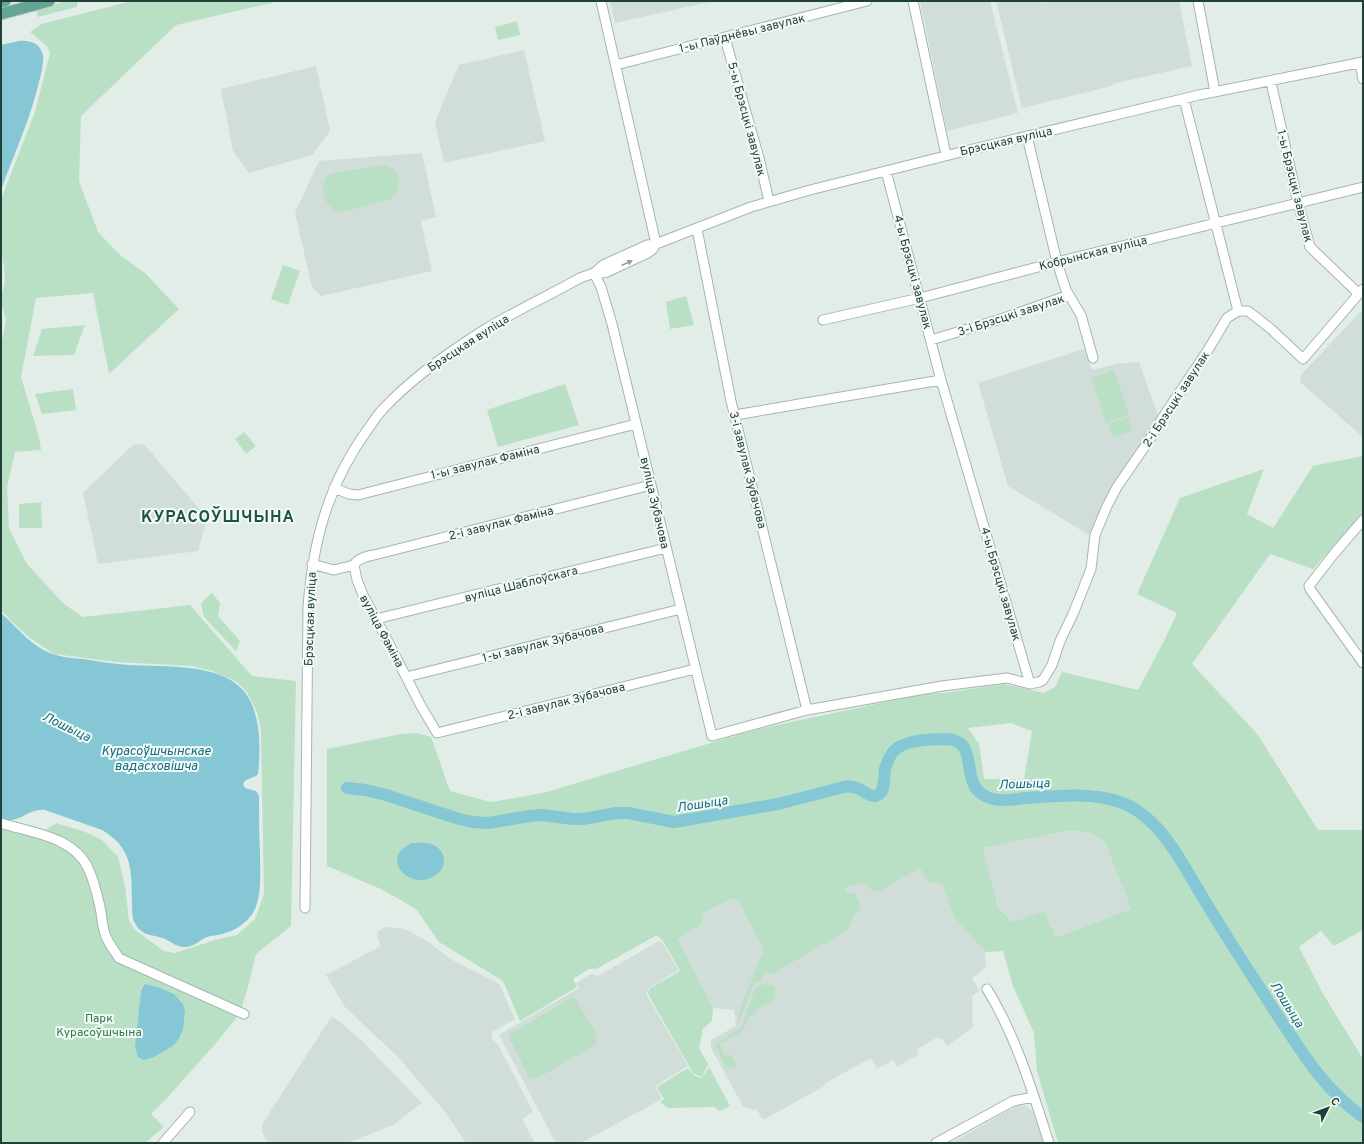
<svg xmlns="http://www.w3.org/2000/svg" width="1364" height="1144" font-family="Overpass,sans-serif">
<rect width="100%" height="100%" fill="#e2ede8"/>
<!-- built -->
<path fill="#d0ddd8" d="M610,1H714L615,23Z
M920,1H990L1018,113L947,131Z
M996,1H1042L1043,3L1053,1H1179L1192,66L1112,84V86L1022,108Z
M524,50L545,141L444,163L435,122L459,65Z
M316,66L330,131L312,155L249,173L233,151L221,89Z
M422,153L436,217L421,221L432,271L321,296L312,287L295,213L319,161Z
M1363,309V437L1301,383L1300,376Z
M1084,349L1092,370L1116,364L1139,362L1159,418L1099,513L1089,535L1008,486L978,383Z
M144,444L207,518L198,551L98,564L83,493L133,445Z
M1071,830L1089,833L1104,840L1131,909L1055,938L1013,922L999,908L983,848Z
M847,864L880,891L920,868L942,883L954,917L985,952L986,966L978,974L972,978L979,991L972,996L973,1027L947,1046L943,1039L936,1038L917,1049L919,1054L897,1067L893,1060L877,1069L871,1058L825,1083L824,1086L767,1118L764,1119L761,1117L757,1109L754,1110L743,1106L711,1048V1040L736,1026L734,1010L713,1008L678,939L701,925L704,913L733,898L739,902Z
M386,927L400,928L409,931L427,941L449,958L499,984L515,1019L492,1032V1037L493,1040L497,1043L531,1108L533,1112L522,1119L535,1143H466L446,1113L399,1058L344,1006L326,975L381,946L377,936L379,930Z
M659,941L662,942L678,970L648,989L646,994L688,1066L655,1086L662,1099L581,1143H556L499,1035L579,988L576,983L591,974L598,976Z
M331,1017L338,1020L362,1041L422,1103L393,1125L347,1143H268L262,1132L263,1123Z
M1018,1105L1025,1106L1031,1110L1038,1118L1046,1143H951Z"/>
<!-- green -->
<path fill="#b9e0c5" fill-rule="evenodd" d="M67,1H77V7L38,17L36,9Z
M132,1H280L176,25L81,116L79,181L98,232L120,255L146,274L179,309L109,374L93,293L36,298L21,377L39,437L41,450L15,452L7,488L9,528L27,564L64,604L83,617L190,605L252,676L296,681L291,926L256,954L248,987L240,1013L217,1042L167,1098L151,1114L164,1127L145,1143H1V828L35,837L56,823L83,831L102,840L118,857L125,886L129,921L135,930L164,951L175,953L218,939L237,935L255,919L264,894L261,731L257,712L247,692L237,682L212,671L191,666L116,662L54,654L30,638L12,622L1,610V346L6,320L1,303V297L5,282L4,267L1,248V199L35,112L50,53L47,46L30,32L41,24Z
M517,21L520,35L498,40L495,27Z
M386,165C401,169 403,190 391,199L342,212L332,209L325,200L323,185L327,176L333,173Z
M283,265L300,271L288,305L271,299Z
M686,296L694,325L670,329L666,302Z
M85,325L74,355L33,356L42,329Z
M1114,370L1129,415L1106,423L1091,378Z
M565,384L579,425L498,447L487,410Z
M73,389L76,410L42,414L35,394Z
M1128,417L1132,431L1113,438L1109,424Z
M244,432L256,446L246,454L235,439Z
M1363,456V513L1313,569L1270,554L1192,664L1258,735L1318,830H1363V930L1334,946L1321,931L1299,947L1322,992L1363,1059V1097L1361,1099L1363,1101V1143H1058L1037,1071L1034,1033L1013,986L1003,951L985,952L954,917L942,883L929,882L920,868L880,891L871,890L864,883L850,886L845,889L848,895L853,892L855,893L861,906L860,910L854,915L848,930L772,974L767,972L763,973L761,980L753,985L738,1025L740,1009L764,949L739,902L733,898L704,913L701,925L678,939L713,1008L712,1021L702,1030V1034L699,1048L708,1064L702,1077L693,1073L648,994L649,989L680,971L663,941L657,935L596,969H589L573,979L577,987L520,1021L503,981L439,942L416,909L381,889L327,866V749L401,734L416,733L431,737L450,791L491,802L543,793L758,729L923,694L943,693L1004,684L1044,693L1055,687L1062,672L1138,690L1163,643L1177,613L1137,594L1180,498L1264,469L1247,514L1273,528L1313,466ZM1011,723L1032,731L1024,779H984L979,744L968,728ZM1071,830L1089,833L1104,840L1131,909L1055,938L1045,911L1013,922L999,909L983,848Z
M41,502L42,528H19V504Z
M212,593L220,603L218,616L240,641L236,651L204,617L201,603Z
M765,984L768,986L772,984L776,990L773,992L777,998L755,1010V1014L748,1017L743,1031L719,1044L725,1056L730,1054L737,1066L732,1069L725,1066L715,1044L741,1028L756,986Z
M574,996L597,1035L595,1045L536,1079H530L508,1035Z
M709,1067L730,1106L720,1111L714,1107L668,1108L660,1102L664,1099L657,1087L688,1068C692,1074 695,1077 702,1078Z"/>
<!-- water -->
<path fill="#86c7d6" d="M19,41C30,40 40,43 43,55C44,64 41,74 39,82C30,120 14,154 1,190V45Z
M1,613C18,628 33,649 56,655C65,658 74,658 83,659C98,661 113,664 129,665C162,667 218,663 242,689C261,709 261,748 258,774C254,779 246,777 243,784L245,788L256,791L259,796C259,816 259,835 260,854C260,872 262,892 255,909C249,922 235,931 222,934C217,936 212,935 207,937C200,940 193,947 185,947C177,947 171,942 165,939C150,933 141,938 133,919C129,883 140,852 102,830L45,810C27,808 20,825 1,819Z
M412,843C419,843 426,842 433,845C444,849 448,863 439,872C413,897 376,857 412,843Z
M145,984L158,987L174,994L183,1004L185,1012L183,1029L179,1038L174,1045L154,1057L144,1060L138,1057L135,1047L141,991Z"/>
<g fill="none" stroke-linecap="round" stroke-linejoin="round">
<!-- river -->
<path stroke="#86c7d6" stroke-width="12" d="M347,788L366,790L386,795L459,819L473,822L488,823L530,816L542,815L573,819H583L616,813H628L674,822L778,804L844,787C849,786 853,786 859,789C864,791 870,797 876,796C886,793 884,776 885,769C887,762 890,754 896,749C907,740 933,739 947,739C984,741 954,790 993,799C1003,802 1016,799 1026,798C1057,796 1090,792 1120,802C1162,817 1183,866 1205,901C1227,938 1251,974 1274,1010C1300,1049 1323,1089 1363,1117"/>
<defs>
<path id="minor" d="M601,1L656,244
M913,1L946,155
M1198,1L1215,92
M725,38L759,158L769,201
M1360,63L1363,79
M616,65L867,1
M1271,82L1298,203L1310,247L1359,294
M1027,136L1057,262L1066,290L1081,315L1093,358
M697,229L731,401L807,710
M594,273L601,287L612,324L712,736L807,710L942,686L1007,678L1030,684L941,380L886,171
M594,273H602L607,272L648,253L652,250L656,244
M1238,311H1248L1271,329L1303,359L1363,289
M823,320L920,298L1057,262L1363,187
M931,340L1001,319L1069,295
M735,415L941,380
M334,488L349,494L358,495L636,424
M1363,520L1333,555L1309,586L1310,589L1363,663
M312,564L334,570L354,565L357,580L363,595L383,632L421,706L437,733L695,669
M354,565C358,557 370,556 378,554L651,485
M376,619L666,548
M406,677L681,609
M1030,684L1039,682L1043,680L1052,665L1060,641L1073,614L1091,569L1095,535L1107,506L1117,487L1150,439L1163,417L1208,350L1227,318L1238,311L1184,99
M1,823C31,833 73,836 88,868C94,880 97,894 100,907C102,916 102,925 105,934C108,943 114,950 119,958L244,1014
M305,908L308,607C313,541 328,484 368,429C373,422 378,414 384,408C413,377 449,352 484,330C515,311 548,296 580,278L594,273L603,265L647,245L656,244L751,207L810,190L969,150L1199,95L1363,62
M987,989C1016,1036 1032,1090 1049,1143
M163,1143L190,1112
M936,1143L1013,1101L1034,1097"/>
<path id="major" d="M1,2L5,1
M1,14L49,1"/>
</defs>
<!-- minor casing -->
<use href="#minor" stroke="#a4b6b0" stroke-width="11"/>
<!-- major casing -->
<use href="#major" stroke="#c1cac7" stroke-width="13"/>
<!-- minor -->
<use href="#minor" stroke="#fff" stroke-width="9"/>
<!-- major -->
<use href="#major" stroke="#63a697" stroke-width="11"/>
</g>
<!-- one-way arrows -->
<defs><path id="oneway-solid" d="M-6-.8H1V-3.2L6.5 0L1 3.2V.8H-6Z"/></defs>
<use fill="#90a09c" href="#oneway-solid" transform="translate(627 263) rotate(-25)"/>
<g text-anchor="middle" stroke-width="4" stroke-linejoin="round" paint-order="stroke">
<!-- street labels -->
<g font-size="12" fill="#204038" stroke="#f3f9f6">
<text transform="translate(742 33) rotate(-14)" y="4">1-ы Паўднёвы завулак</text>
<text transform="translate(747 119) rotate(75)" y="4">5-ы Брэсцкі завулак</text>
<text transform="translate(1006 141) rotate(-13)" y="4">Брэсцкая вуліца</text>
<text transform="translate(1295 186) rotate(76)" y="4">1-ы Брэсцкі завулак</text>
<text transform="translate(1093 253) rotate(-14)" y="4">Кобрынская вуліца</text>
<text transform="translate(913 272) rotate(75)" y="4">4-ы Брэсцкі завулак</text>
<text transform="translate(1011 315) rotate(-18)" y="4">3-і Брэсцкі завулак</text>
<text transform="translate(468 343) rotate(-33)" y="4">Брэсцкая вуліца</text>
<text transform="translate(1176 399) rotate(-57)" y="4">2-і Брэсцкі завулак</text>
<text transform="translate(485 462) rotate(-14)" y="4">1-ы завулак Фаміна</text>
<text transform="translate(748 470) rotate(76)" y="4">3-і завулак Зубачова</text>
<text transform="translate(655 503) rotate(77)" y="4">вуліца Зубачова</text>
<text transform="translate(501 523) rotate(-14)" y="4">2-і завулак Фаміна</text>
<text transform="translate(521 584) rotate(-14)" y="4">вуліца Шаблоўскага</text>
<text transform="translate(1001 584) rotate(74)" y="4">4-ы Брэсцкі завулак</text>
<text transform="translate(310 619) rotate(-88)" y="4">Брэсцкая вуліца</text>
<text transform="translate(382 631) rotate(62)" y="4">вуліца Фаміна</text>
<text transform="translate(543 643) rotate(-14)" y="4">1-ы завулак Зубачова</text>
<text transform="translate(566 701) rotate(-14)" y="4">2-і завулак Зубачова</text>
</g>
<!-- park labels -->
<g font-size="12" fill="#277a4a" stroke="#f3f9f6">
<text x="99" y="1022">Парк<tspan x="99" dy="14">Курасоўшчына</tspan></text>
</g>
<!-- water labels -->
<g font-size="13" font-style="italic" fill="#166b80" stroke="#f3f9f6">
<text transform="translate(67 726) rotate(26)" y="5">Лошыца</text>
<text x="156" y="755">Курасоўшчынскае<tspan x="156" dy="15">вадасховішча</tspan></text>
<text transform="translate(1024 783) rotate(-2)" y="5">Лошыца</text>
<text transform="translate(702 803) rotate(-9)" y="5">Лошыца</text>
<text transform="translate(1288 1004) rotate(58)" y="5">Лошыца</text>
</g>
<!-- district labels -->
<g font-size="16" font-weight="bold" letter-spacing="1" fill="#1b5348" stroke="#f3f9f6">
<text x="218" y="522">КУРАСОЎШЧЫНА</text>
</g>
</g>
<!-- border -->
<rect width="1364" height="1144" fill="none" stroke="#204038" stroke-width="4"/>
<!-- north arrow -->
<g transform="translate(1328 1108) rotate(48)" stroke="#f3f9f6" stroke-width="3" paint-order="stroke">
<path d="M0-3L7 15L0 10L-7 15Z" fill="#204038"/>
<text y="-6" font-size="11" font-weight="bold" text-anchor="middle" fill="#204038">С</text>
</g>
</svg>
